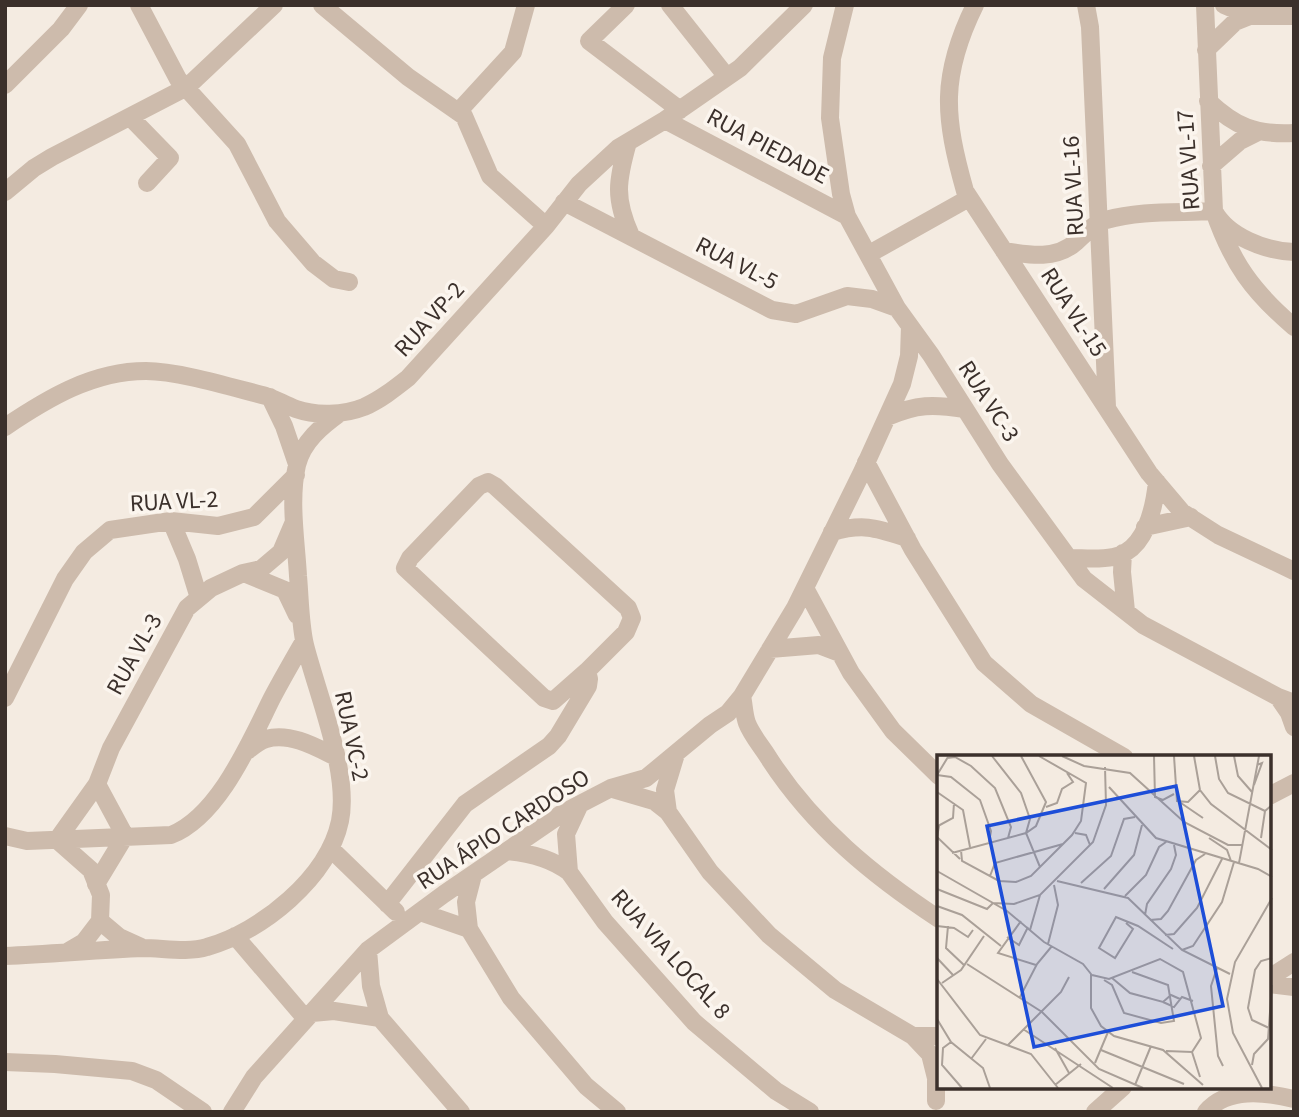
<svg xmlns="http://www.w3.org/2000/svg" width="1299" height="1117" font-family="'Source Sans 3',sans-serif">
<rect width="100%" height="100%" fill="#f4ebe1"/>
<g fill="none" stroke-linecap="round" stroke-linejoin="round">
<!-- minor -->
<path stroke="#cdbbac" stroke-width="18" d="M139,5L178,79L237,144L277,221L313,263L334,279L349,282
M322,5L408,77L464,116L490,176L546,226
M626,5L589,41L680,110
M670,5L727,77
M845,5L832,58L830,118L841,194L847,216L897,308L931,355L1000,464L1084,579L1143,625L1278,697L1294,703
M975,5C940,76 944,117 965,191L1149,473L1182,512L1218,535L1294,571
M1086,5L1090,27L1107,407
M1205,5L1214,211C1232,263 1252,291 1294,327
M1224,5L1250,16H1294
M1206,50L1235,22L1250,16
M5,85L61,29L79,5
M1208,101C1236,127 1255,135 1294,133
M458,112L513,52L526,5
M131,118L170,158L147,183
M665,120L847,216
M628,142C617,181 614,198 631,236
M1211,166L1240,141L1258,132
M5,192L34,168L52,157L187,87L274,5
M564,202L772,310L796,314L847,296L872,299L897,308
M1004,251C1029,255 1056,260 1076,242C1085,234 1094,223 1106,220C1140,210 1179,213 1214,211C1228,237 1266,251 1294,252
M869,254L969,198
M270,397L284,426L297,464
M887,417C917,404 933,404 965,409
M5,427C48,398 93,371 146,371C179,371 234,388 266,396C276,399 285,405 296,409C316,416 344,415 364,407C380,400 394,389 408,378L546,226L579,184L618,148L665,120L740,68L804,5
M866,462L913,550L984,663L1031,704L1124,757
M171,521L187,559L199,598
M1145,527L1191,517
M832,532C864,523 876,528 907,538
M1123,553L1122,572L1126,611
M1069,558C1083,558 1099,560 1113,557C1145,551 1154,509 1157,482
M246,574L285,590L297,615
M805,588L851,673L893,731L939,776
M770,649L819,645L840,653
M742,696C744,705 744,715 747,723C752,736 763,748 770,760C814,827 872,875 939,919
M1278,697L1289,713L1294,727
M5,698L65,579L84,552L110,530L171,521L218,526L254,517L296,475
M247,751C252,747 259,741 266,739C290,732 316,747 336,757
M613,789L654,801L668,812L710,872L769,935L835,990L913,1036L930,1054L936,1078V1101
M1269,796L1294,783
M580,804L566,834L569,872L605,922L694,1022L776,1091L810,1112
M668,812L665,790L676,754
M5,836L27,841L171,835C219,816 250,742 272,698C282,679 293,660 304,641
M331,849L396,912
M507,851C529,853 551,858 569,872
M473,875L466,902L469,929L511,998L586,1086L617,1112
M96,884L125,836L97,784L111,748L187,608L211,588L243,573L261,569L281,552L293,524
M387,904L465,804L549,746L558,736L588,686L589,679L587,671L626,632L632,618L628,608L495,486L488,482L479,486L410,558L405,568L544,698L553,701L587,671
M420,912L469,929
M100,921L119,937L141,947
M235,936L306,1019
M368,950L371,986L380,1018L461,1112
M67,952L84,942L100,921L101,895L91,870L57,840L97,784
M5,956C51,954 97,950 143,948C163,948 188,953 207,947C261,932 328,878 340,821C350,772 317,693 305,645C300,623 300,598 298,576C296,540 289,500 297,465C303,441 322,426 340,413
M1269,978L1294,962
M1269,984L1294,987
M312,1013L334,1011L380,1018
M913,1036H939
M5,1062L55,1064L132,1071L156,1080L203,1112
M232,1112L254,1077L368,950L444,894L561,814L611,788L646,778L710,725L728,713L742,696L795,608L862,472L902,384L909,356L910,326
M1095,1112L1123,1087
M1206,1112C1227,1087 1265,1092 1294,1099"/>
</g>
<g text-anchor="middle" stroke-width="7" stroke-linejoin="round" paint-order="stroke">
<!-- street labels -->
<g font-size="24" fill="#3b302b" stroke="#fbf5ee">
<text transform="translate(768 146) rotate(28)" y="8">RUA PIEDADE</text>
<text transform="translate(1188 160) rotate(-94)" y="8">RUA VL-17</text>
<text transform="translate(1073 186) rotate(-93)" y="8">RUA VL-16</text>
<text transform="translate(737 263) rotate(27)" y="8">RUA VL-5</text>
<text transform="translate(1074 312) rotate(57)" y="8">RUA VL-15</text>
<text transform="translate(429 319) rotate(-48)" y="8">RUA VP-2</text>
<text transform="translate(989 401) rotate(57)" y="8">RUA VC-3</text>
<text transform="translate(174 501) rotate(-3)" y="8">RUA VL-2</text>
<text transform="translate(134 654) rotate(-61)" y="8">RUA VL-3</text>
<text transform="translate(352 736) rotate(78)" y="8">RUA VC-2</text>
<text transform="translate(503 829) rotate(-33)" y="8">RUA ÁPIO CARDOSO</text>
<text transform="translate(671 954) rotate(48)" y="8">RUA VIA LOCAL 8</text>
</g>
</g>
<!-- overview -->
<g transform="translate(937 755)">
<rect width="334" height="334" fill="#f4ebe1"/>
<path fill="none" stroke="#aaa098" stroke-width="2" d="M55,1L84,38L93,64L89,78L103,112M125,1L147,11L193,18L247,67L291,90H306M217,1L218,42L226,45L237,39M237,1L240,46L251,47L263,35M257,1L263,35L274,49L335,95M278,1L282,24L291,38L328,56M297,1L301,21L315,37M10,3L18,2L34,11L58,33L74,72L71,83M0,20L14,22L43,45L54,76L52,87M0,20L11,2M317,30L325,8L320,10M172,32L219,83L321,114L335,122M0,37L26,55L33,92M244,48L266,63M109,52L120,48L125,34L136,27L130,18M1,71L16,63L17,48M2,71L0,82L23,104M138,78L149,80L153,90M272,83L290,95L294,106M324,83L328,56L335,50M24,95L25,106L62,126L79,127L94,121L135,80L144,66L149,28L102,1M15,98L89,78L99,71L109,47L84,1M302,108L322,1M0,116L70,156L107,187L146,209L154,219V253L164,271L177,281L226,295L266,330M53,121L58,108L126,89M120,126L191,143L245,195L293,219M144,128L174,101L187,64L198,62M0,134L50,154L56,148L77,149L103,140L156,87L169,50L168,12M167,134L197,100L205,70M188,141L209,120L222,92L229,87M0,151L25,160L64,191M208,160L210,149L234,114L239,100L237,90M213,165L224,164L231,156L259,105L268,99M84,166L61,198L99,210M189,168L196,174L178,203L162,193L179,162L201,171L236,194M0,171L17,173L31,182L36,175M11,171L9,193L28,211M93,175L103,140M228,180L237,179L260,153L285,104M70,182L82,190L91,172M111,189L121,150L117,130M245,195L256,191L285,147L297,107M0,203L16,220M30,209L105,257L162,314L206,333M280,213L274,231L281,301L286,311M155,220L172,224L223,204L246,217L264,283L255,297L229,296M175,223L193,238L226,247L234,240L243,244M0,224L43,280L94,299L121,333M167,225L175,230L187,258L224,268L237,266L231,230L195,217M5,228L24,215L47,181M83,242L100,209L115,191M226,247L237,252L245,242L256,246M0,264L14,287L46,313L53,333M332,273L315,265L311,253L318,215L324,206L335,203M86,274L176,333M14,287L6,293L5,310L25,333M71,290L124,237L132,222M118,293L132,318M164,295L247,329M255,297L263,322M34,304L49,284M158,308L171,277M315,310L317,299L331,284L335,230M118,330L144,309M198,330L214,291M325,333L296,278L290,244L298,207L335,143"/>
<path fill="#1d4ed8" fill-opacity="0.15" stroke="#1d4ed8" stroke-width="3.5" d="M239,31L286,251L97,292L50,71Z"/>
<rect width="334" height="334" fill="none" stroke="#3b302b" stroke-width="3.5"/>
</g>
<!-- border -->
<rect width="1299" height="1117" fill="none" stroke="#3b302b" stroke-width="14"/>
</svg>
